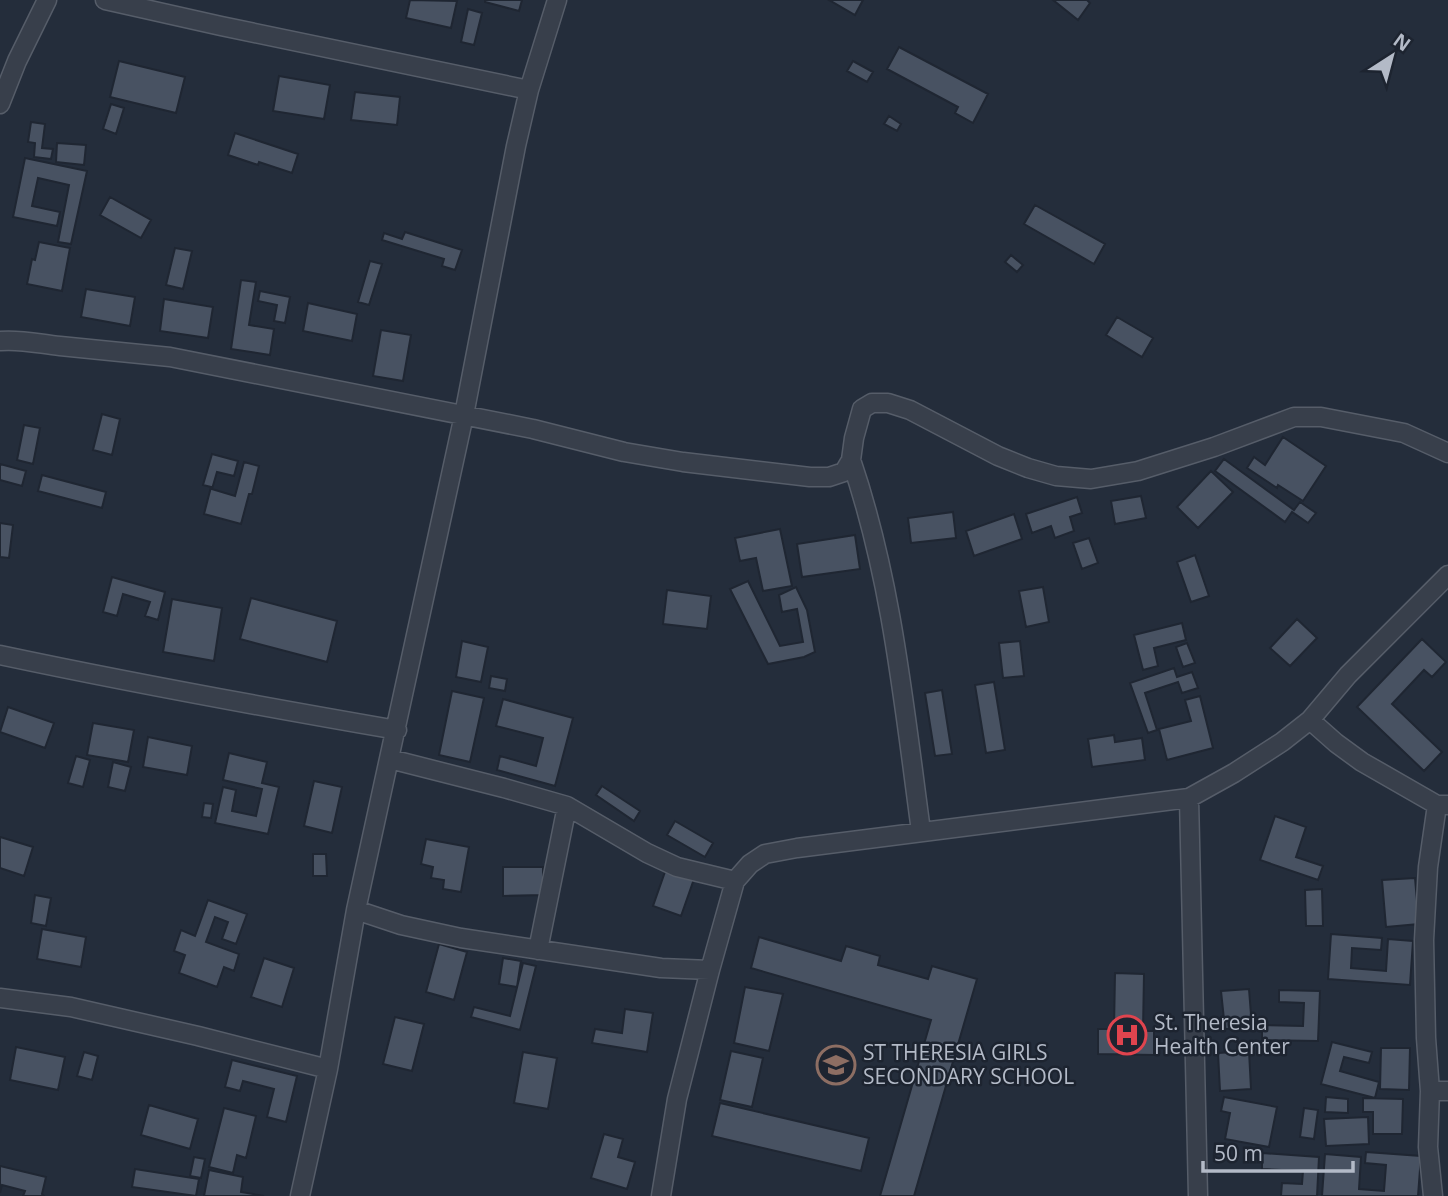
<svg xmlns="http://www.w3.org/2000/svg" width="1448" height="1196" font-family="'Open Sans',sans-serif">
<rect width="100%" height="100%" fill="#242d3b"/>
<!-- building -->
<path fill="#485262" stroke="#1f2632" stroke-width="2" d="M410,0L457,1L451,28L406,18Z
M485,0H522L519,11L485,2Z
M829,0H863L855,15Z
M1053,0H1087L1090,3L1078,20Z
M468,9L482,13L474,45L461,42Z
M899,47L988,94L973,123L955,113L958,107L887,69Z
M119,61L185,77L176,113L110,97Z
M853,61L873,72L867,82L847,71Z
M279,76L330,85L324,119L273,111Z
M355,92L400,97L397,125L351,120Z
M111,104L124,108L116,134L103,129Z
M889,116L901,124L897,131L884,124Z
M31,122L45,124L42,148L53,149L51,159L34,157L35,143L28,142Z
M235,133L298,154L292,173L259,162L258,165L228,155Z
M57,143L86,145L84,165L56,162Z
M25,158L87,171L71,244L58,242L69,185L38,178L32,206L60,212L57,226L13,217Z
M110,197L151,220L141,238L100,215Z
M1035,205L1105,244L1094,264L1024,224Z
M405,232L462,250L455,270L442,266L444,259L382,240L384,233L402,239Z
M39,242L70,248L62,291L27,284L32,259L35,260Z
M175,248L192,251L183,289L166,285Z
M1011,255L1023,265L1017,272L1005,262Z
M370,261L382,264L369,305L358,302Z
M241,280L256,282L249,325L274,329L270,355L231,349Z
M86,289L135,297L130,326L81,317Z
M260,291L290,297L285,323L274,321L277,305L258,301Z
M164,299L213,307L208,338L160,331Z
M308,303L357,314L352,341L303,331Z
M1117,317L1153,338L1142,357L1106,335Z
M381,330L411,335L403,381L373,376Z
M102,414L120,419L112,455L93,450Z
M24,425L40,428L33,464L17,460Z
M1283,437L1326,466L1303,501L1278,485L1277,488L1247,468L1254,457L1265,465Z
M212,454L238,461L234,476L217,472L212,489L235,496L244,462L259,466L252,494H249L241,524L204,514L211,487L203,485Z
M1224,459L1294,510L1300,502L1316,513L1308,523L1292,512L1285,522L1215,471Z
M0,464L26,471L22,486L0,480Z
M1211,471L1233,492L1198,528L1177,507Z
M42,475L106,492L102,508L38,491Z
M1141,496L1146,518L1115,524L1111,501Z
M1077,497L1082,513L1070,517L1074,531L1055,538L1051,526L1032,533L1026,514Z
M953,512L956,538L911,543L908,518Z
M1014,514L1022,539L974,556L966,531Z
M0,523L13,525L9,558L0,557Z
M780,529L792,586L763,591L756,558L740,561L735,538Z
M855,535L860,569L802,577L797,544Z
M1089,538L1098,563L1082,569L1073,543Z
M1195,555L1209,596L1191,602L1177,562Z
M112,577L165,592L158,620L145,616L150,602L123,594L117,616L103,612Z
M748,581L780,646L803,642L797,609L782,612L779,595L796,587L807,610L815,652L804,657L768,664L730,589Z
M1043,587L1049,622L1026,627L1019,591Z
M667,590L711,596L707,629L663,624Z
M251,598L337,621L327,662L240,639Z
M172,599L222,608L214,661L163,652Z
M1297,619L1317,638L1290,666L1270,648Z
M1182,623L1186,640L1154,648L1158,666L1143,670L1134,635Z
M1422,639L1446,662L1432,677L1424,670L1392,704L1442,752L1424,771L1357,707Z
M462,641L488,647L481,682L456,677Z
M1020,641L1024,676L1003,678L999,643Z
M1187,643L1195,663L1183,667L1176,647Z
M1174,668L1177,677L1192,672L1198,688L1182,693L1178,682L1145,693L1157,730L1148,733L1130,683Z
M491,676L507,679L505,691L489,688Z
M994,682L1005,750L986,753L975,685Z
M942,690L952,754L935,756L925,693Z
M452,691L484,698L470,762L439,755Z
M1200,696L1213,748L1167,760L1159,729L1191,721L1185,700Z
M503,699L573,718L555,786L497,770L500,756L536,766L543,738L496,726Z
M8,707L54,723L45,748L0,732Z
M93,723L134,730L128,762L87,755Z
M1114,735L1115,742L1142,738L1145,760L1092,767L1088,739Z
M148,737L192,746L187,775L143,767Z
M229,753L267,762L262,783L279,787L268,834L215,823L223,787L236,790L232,811L256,816L262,789L223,780Z
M76,756L90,760L83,787L68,783Z
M113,762L131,767L125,791L108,787Z
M314,781L342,787L332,833L304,826Z
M602,786L640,811L634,821L596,795Z
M204,803L213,804L211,818L202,817Z
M1275,816L1306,827L1296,857L1323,866L1318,880L1260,860Z
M675,821L713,843L705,857L667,835Z
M0,837L33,847L24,876L0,868Z
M426,839L469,847L461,892L443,889L444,880L431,878L433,867L421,864Z
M313,854H326L327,876H313Z
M503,867H543V895L503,896Z
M666,869L694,879L681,916L653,906Z
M1415,878L1419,924L1386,927L1382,880Z
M1322,889L1323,926H1306L1305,890Z
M35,895L51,898L46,926L31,923Z
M208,900L247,914L236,944L222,939L228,922L215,917L206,942L239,954L234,971L224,967L217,987L179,973L185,955L174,951L181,930L195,936Z
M42,929L86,937L81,967L37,959Z
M1331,934L1382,938L1381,950L1352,948L1351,968L1386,971L1388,939L1413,941L1410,985L1328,979Z
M759,937L841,961L846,946L880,956L878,965L928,979L932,966L977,979L914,1196H880L931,1020L751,968Z
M439,944L467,952L454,1000L426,992Z
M264,958L294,968L282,1007L251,997Z
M503,958L521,961L517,987L499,984Z
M523,963L536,966L520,1030L471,1017L474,1007L510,1016Z
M1115,973L1144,974L1143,1031H1154V1055L1098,1054V1029H1114Z
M745,987L783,994L769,1051L734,1043Z
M1249,989L1252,1027L1225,1029L1221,991Z
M1279,990L1320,991L1318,1041L1262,1040V1025L1303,1026L1304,1003L1279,1002Z
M625,1009L653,1013L647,1052L592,1043L595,1029L622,1033Z
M395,1017L424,1024L412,1071L383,1064Z
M1332,1042L1372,1052L1369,1063L1344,1057L1340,1071L1379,1082L1375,1098L1321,1084Z
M16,1047L65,1057L58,1090L10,1080Z
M1381,1048H1410L1409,1090L1380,1089Z
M731,1051L763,1058L752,1107L720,1100Z
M1249,1051L1251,1089L1220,1091L1218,1053Z
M84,1052L98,1056L92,1080L77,1076Z
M523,1052L557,1058L548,1109L514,1103Z
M232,1060L297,1076L286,1122L267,1117L274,1089L243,1081L240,1091L225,1087Z
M1224,1097L1277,1107L1269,1147L1225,1139L1230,1113L1221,1111Z
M1326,1097L1348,1099V1113L1325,1112Z
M1363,1098L1403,1099L1402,1134H1373V1112H1363Z
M720,1103L869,1138L861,1171L712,1136Z
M149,1105L198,1119L190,1149L141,1135Z
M224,1108L256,1116L246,1158L237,1155L233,1173L209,1167Z
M1304,1108L1318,1110L1314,1139L1300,1137Z
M1368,1117L1369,1144L1326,1146L1324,1119Z
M604,1134L623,1139L618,1157L635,1162L627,1189L591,1178Z
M1366,1152L1421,1156L1418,1196H1322L1325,1154L1361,1157L1359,1189L1384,1191L1386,1165L1365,1163Z
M1262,1153L1319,1157L1317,1196H1281L1282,1183L1302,1184L1303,1171L1262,1169Z
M194,1157L205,1159L201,1178L190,1176Z
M0,1166L46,1177L42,1194L44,1196H23L25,1191L2,1185L0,1193Z
M135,1169L199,1179L196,1196L132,1187Z
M209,1170L243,1177L241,1192L264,1196H204Z"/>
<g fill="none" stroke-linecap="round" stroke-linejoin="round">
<defs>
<path id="street" d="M105,0L221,26L529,90
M0,104L17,61L47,0
M0,341C21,339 40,344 60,346C97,350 133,353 170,357L533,429L624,452L683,462L810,477H829L844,472L851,460L854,438L862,409L872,403H888L910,410L998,456L1028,468L1056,476L1091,479L1138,471L1214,447L1294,417H1321L1404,433L1448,453
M851,460C892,580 904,706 921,831
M0,655C132,683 264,707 397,730
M1310,720L1336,743L1362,762L1437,805H1448
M390,759L504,788L567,806L647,853L677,867L735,881
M1189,798L1198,1196
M356,910L401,925L461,938L661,968L710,970
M538,950L567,806
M0,998L71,1007L198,1036L328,1069
M1430,1091H1448
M300,1196L328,1069L356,910L464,415L516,146L529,90L557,0
M661,1196L677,1099L710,970L735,881L750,864L765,854L797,848L1189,798L1234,773L1282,742L1310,720L1348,675L1448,575
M1433,1196L1428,1147L1430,1091L1426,1038L1424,940L1428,867L1437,805"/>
</defs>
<!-- street casing -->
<use href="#street" stroke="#565d69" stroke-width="21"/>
<!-- street -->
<use href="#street" stroke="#383f4b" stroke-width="18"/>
</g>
<!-- icons -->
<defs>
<symbol id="hospital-ring" viewBox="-11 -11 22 22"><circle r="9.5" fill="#1d2430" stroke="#e0444e" stroke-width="1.5"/><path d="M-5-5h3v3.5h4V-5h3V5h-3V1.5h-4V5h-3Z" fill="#e0444e"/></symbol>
<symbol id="school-ring" viewBox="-11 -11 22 22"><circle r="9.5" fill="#1d2430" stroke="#8d6e63" stroke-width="1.5"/><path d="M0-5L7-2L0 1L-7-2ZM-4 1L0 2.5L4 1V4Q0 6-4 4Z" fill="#8d6e63"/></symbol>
</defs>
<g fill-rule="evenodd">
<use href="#hospital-ring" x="1105" y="1013" width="44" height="44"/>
<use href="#school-ring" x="814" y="1043" width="44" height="44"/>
</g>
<g text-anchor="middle" stroke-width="5" stroke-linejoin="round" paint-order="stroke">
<!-- poi labels -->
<g font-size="21" fill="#b3bac7" stroke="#1d2430" text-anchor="start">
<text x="1154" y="1030">St. Theresia<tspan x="1154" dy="24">Health Center</tspan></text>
<text x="863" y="1060">ST THERESIA GIRLS<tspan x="863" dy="24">SECONDARY SCHOOL</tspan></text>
</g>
</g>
<!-- north arrow -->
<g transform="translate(1392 56) rotate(36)" stroke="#1d2430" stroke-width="5" paint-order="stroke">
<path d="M0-5L12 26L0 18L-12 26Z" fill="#b3bac7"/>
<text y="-10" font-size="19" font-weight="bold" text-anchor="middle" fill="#b3bac7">N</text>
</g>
<!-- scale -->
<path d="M1203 1161v10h150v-10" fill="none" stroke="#b3bac7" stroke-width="3.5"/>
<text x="1214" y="1161" font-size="21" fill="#b3bac7" stroke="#1d2430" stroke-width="5" paint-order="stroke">50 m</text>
</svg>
